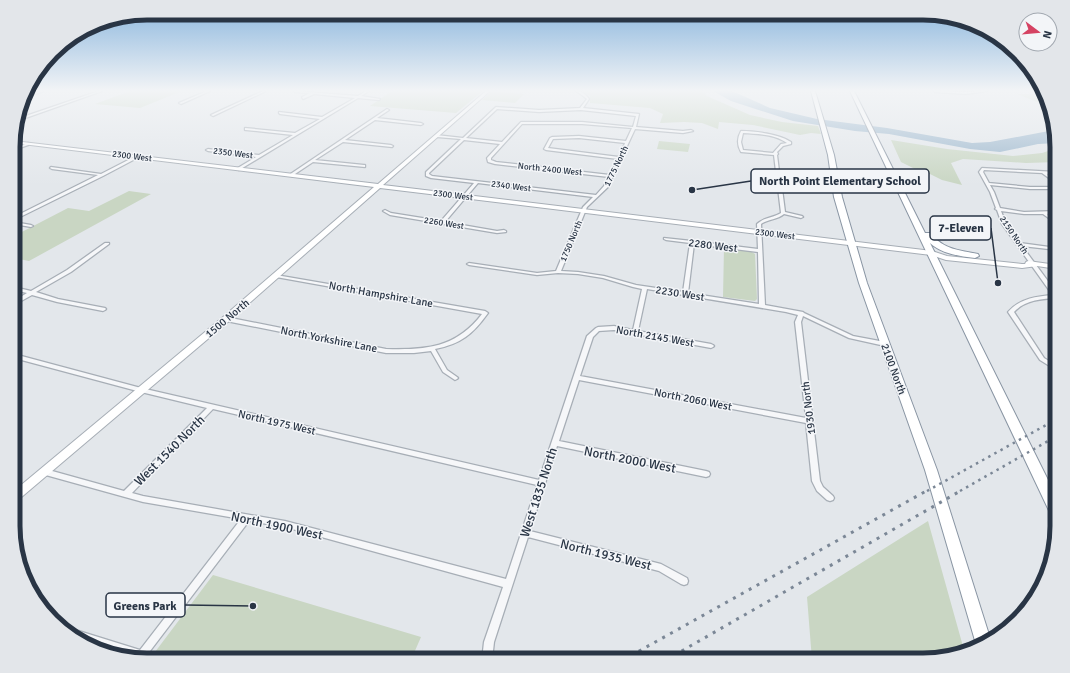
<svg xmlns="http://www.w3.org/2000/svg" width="1070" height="673" font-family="Signika,sans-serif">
<rect width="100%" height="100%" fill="#e3e7eb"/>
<!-- green -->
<path fill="#c9d6c3" d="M130,91H182L140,108L95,104Z
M392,91H483L456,113L370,106Z
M492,91L524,94L515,103L482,100Z
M581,91H702L707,96L750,115L782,122L818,126L821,134L811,133L800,135L753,125L719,122L718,129L702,123L684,122L660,123L663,114L650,108L590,103V96Z
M1017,94H1043L1047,106Z
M891,140L947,149L1013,156L1042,153L1057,148V162L1026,163L963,159L951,163L962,185L942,180L930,174L918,172L913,168L901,162Z
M659,141L690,144L688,152L657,149Z
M129,191L151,194L29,261L14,258V236L68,208L89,211Z
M724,248L750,251L755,254L757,299L755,301L723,297Z
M928,521L964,650L932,660H812L807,597Z
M213,575L421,637L411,660H149Z"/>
<!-- water -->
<path fill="#9cb7cd" d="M713,91H732L770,108L817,119L887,128L972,143L990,142L1054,130L1057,143L1038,144L1000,152L970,149L889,134L855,131L793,121L731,101Z"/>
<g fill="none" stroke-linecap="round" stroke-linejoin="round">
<defs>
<path id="street" d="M41,91H44L27,97L25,96Z
M99,91H102L17,121V119Z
M207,91H210L181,104L179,103Z
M263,91H266L213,116L211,115Z
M294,91L358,96L366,91H369L361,96L380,99L379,100L358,98L239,170L236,169L256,157L208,151L206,150L208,149L259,155L293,135L246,130H245V128L295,133L320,119L280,114L279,113V112L322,117L355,98L314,94L303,99L302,97L310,93L295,92Z
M576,91C582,91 586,95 589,99L583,108L639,114L636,127L683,131L691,130L693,131L683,133L635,129L608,187L587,207L561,271L578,272L604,276L636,285L683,292L690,243L666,240L664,239V238L692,241L758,249L757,224C764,217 773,218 781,213L774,155L741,152C737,145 737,138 741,131C755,131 779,134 791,142V144L783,146L777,152L778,154L777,155L779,171L835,177L837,178L835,179L780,173L785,212L802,216L803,217L801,218L784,214C777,220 768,219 761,224L765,305L803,312L804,313L853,336L885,342L888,344L885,346L849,338L803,316L801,322L820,481L823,487L833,496L834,498L833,500L830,501L827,500L817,491L812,481L806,423L579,380L559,441L706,471L709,472L710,474L709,476L706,477L557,446L530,531L661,564L687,578L688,581L687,584L684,585L681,584L659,571L528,537L494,642L492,660H482L484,642L503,587L285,527L249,521L147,655L146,658L144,660L135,658V657L72,637L63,628L66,627L140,650L241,519L143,502L42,474L41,472L42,470L45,469L124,491L207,408L141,392L14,358V354L141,388L539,480L587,336L596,328L598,327L614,326L633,330L642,289L633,287L603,278L578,274L558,273L537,275L469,265L467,264L469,263L537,273L556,271L583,207L593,197L478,183L445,222L497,231L504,230L506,231V232L497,233L390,215L383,211L385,210L391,213L441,221L474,183L431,178L426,176V172L461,139L437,137L435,136L436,135L463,138L496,107L539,110L580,108L587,99L582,95ZM497,109L539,112L581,110L636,116L633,127L582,122H521L502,142L466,138ZM522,124H582L632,128L626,141L579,136L552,137L550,138L544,149L546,150L618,159L610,175L496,162L491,160V158ZM743,133C757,134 775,134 787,143L781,144L773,153L743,150L741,142ZM579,138L625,143L619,157L548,148L553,139ZM464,140L500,144L487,158L488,162L495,164L609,177L604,186L596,195L432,176L429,174V173ZM694,244L758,252L759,304L688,293ZM647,289L786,312L798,315L795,322L806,418L580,376L593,337L599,331L614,330L711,348L713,347L714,346L713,345L711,344L638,331ZM213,409L537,485L506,579L285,521L143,496L132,493Z
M934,91L966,92L987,91L966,94L935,92Z
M387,109L389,110L377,118L421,123L423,124L421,125L375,120L345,140L391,145L393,146L392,147L343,142L315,160L364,165H365V167L313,162L292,176L289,175Z
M28,143L31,144L14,150V148Z
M136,156L139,157L103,176L14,220V217L98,175L52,169L50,168L51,167L101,174Z
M982,168L1057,172V174H1047L1057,181V184L1042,173L984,170L983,172L989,183L1030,187H1057V189H1030L990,185L994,192L1000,208L1024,212L1057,211V213L1047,214L1057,221V224L1043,214H1024L1001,211L1006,224L1020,243L1057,248V250L1022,246L1053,288L1057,291V298C1041,299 1025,300 1014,312L1044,358L1049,361H1057V365H1048L1040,360L1008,312C1020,298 1038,296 1055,295L1049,290L1002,224L997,210L995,209L996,208L990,192L979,172Z
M14,222L31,225L33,226L31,227L14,224Z
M105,243H109V244L71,272L36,292L58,299L105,308L106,309L105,310L103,311L57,302L32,295L14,305V301L27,293L14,290V287L31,291L67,270Z
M274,275H276L485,311L488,313C473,334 461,344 435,349L447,370L457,377L458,378L457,379L455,380L443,372L431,351L414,353H386L226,321L223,319L226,317L386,349C426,350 456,348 482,314L276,277L274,276Z"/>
<path id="secondary" d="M486,91H490L383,185L932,251L947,256L1022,264H1025L1026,262L1028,261L1057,265V269L1037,266L1022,268L946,260L931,255L380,188L229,321L18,500L14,501V491L223,317L374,187L14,143V141L378,184Z"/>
<path id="highway" d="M811,91H815L834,155L842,197L867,283L937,470L991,641L990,642L977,646L976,644L925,470L859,283L834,197L828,155Z
M850,91H854L925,233H931C943,250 960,250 978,254L979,256L975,258C959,256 942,254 930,243L1057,498V519L1052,517Z"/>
</defs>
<!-- street casing -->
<use href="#street" stroke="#a7aeb6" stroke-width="2.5"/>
<!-- secondary casing -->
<use href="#secondary" stroke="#a7aeb6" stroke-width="2"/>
<!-- highway casing -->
<use href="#highway" stroke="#8995a3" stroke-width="2"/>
<!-- street -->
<use href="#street" fill="#f6f7f9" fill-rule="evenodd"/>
<!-- secondary -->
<use href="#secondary" fill="#fff" fill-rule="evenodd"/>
<!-- highway -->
<use href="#highway" fill="#fff" fill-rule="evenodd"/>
<!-- rail-far1 -->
<path stroke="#7b8796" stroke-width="2.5" stroke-dasharray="2.5 4.5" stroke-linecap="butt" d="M927,491L1057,419
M960,491L1057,436"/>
<!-- rail -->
<path stroke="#7b8796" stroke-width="3" stroke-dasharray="3 6" stroke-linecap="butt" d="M623,660L928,490
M666,660L962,490"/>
</g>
<!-- sky -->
<linearGradient id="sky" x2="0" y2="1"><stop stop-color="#89b5dd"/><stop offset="0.49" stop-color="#f2f4f6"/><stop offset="1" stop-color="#f2f4f6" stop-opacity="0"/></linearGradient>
<rect width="1070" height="185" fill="url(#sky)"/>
<g text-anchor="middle" stroke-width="3" stroke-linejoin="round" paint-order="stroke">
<!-- far-street labels -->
<g font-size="9" fill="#293545" stroke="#f3f5f8">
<text transform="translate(233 153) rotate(7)" y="3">2350 West</text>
<text transform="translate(132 156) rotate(7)" y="3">2300 West</text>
<text transform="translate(616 166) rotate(-64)" y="3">1775 North</text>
<text transform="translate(550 169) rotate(6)" y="3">North 2400 West</text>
<text transform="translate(511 186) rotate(7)" y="3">2340 West</text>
<text transform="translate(453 195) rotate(7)" y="3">2300 West</text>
<text transform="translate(444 223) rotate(9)" y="3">2260 West</text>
<text transform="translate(775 234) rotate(7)" y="3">2300 West</text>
<text transform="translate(1014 235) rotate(56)" y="3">2150 North</text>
<text transform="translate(571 241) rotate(-67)" y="3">1750 North</text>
</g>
<!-- street labels -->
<g font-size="11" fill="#293545" stroke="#f3f5f8">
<text transform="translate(713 245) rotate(7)" y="4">2280 West</text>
<text transform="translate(680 293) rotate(9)" y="4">2230 West</text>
<text transform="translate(381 294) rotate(10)" y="4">North Hampshire Lane</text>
<text transform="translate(227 318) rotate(-40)" y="4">1500 North</text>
<text transform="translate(655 336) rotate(10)" y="4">North 2145 West</text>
<text transform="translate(329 339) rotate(11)" y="4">North Yorkshire Lane</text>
<text transform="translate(894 369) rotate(70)" y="4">2100 North</text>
<text transform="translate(693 399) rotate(11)" y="4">North 2060 West</text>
<text transform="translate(808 408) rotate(-97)" y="4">1930 North</text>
<text transform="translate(277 422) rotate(13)" y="4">North 1975 West</text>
</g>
<!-- near-street labels -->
<g font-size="13" fill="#293545" stroke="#f3f5f8">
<text transform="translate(169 450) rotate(-45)" y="5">West 1540 North</text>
<text transform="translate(630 459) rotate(11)" y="5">North 2000 West</text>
<text transform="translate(538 492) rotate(-72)" y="5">West 1835 North</text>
<text transform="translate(277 525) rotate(12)" y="5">North 1900 West</text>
<text transform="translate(606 554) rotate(14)" y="5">North 1935 West</text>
</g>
</g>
<!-- crop -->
<path d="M0 0H1070V673H0ZM147 20H923A127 127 0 0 1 1050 147V526A127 127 0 0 1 923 653H147A127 127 0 0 1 20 526V147A127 127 0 0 1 147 20Z" fill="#e3e6ea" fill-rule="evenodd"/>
<path fill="none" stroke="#293545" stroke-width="5" d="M147 20H923A127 127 0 0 1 1050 147V526A127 127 0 0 1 923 653H147A127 127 0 0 1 20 526V147A127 127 0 0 1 147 20Z"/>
<!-- callouts -->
<path fill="none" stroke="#293545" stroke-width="1.5" d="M692 190L751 181M998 283L991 228M253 606L185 605"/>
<g fill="#293545" stroke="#f3f5f8" stroke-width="1.5">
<circle cx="692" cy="190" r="4"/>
<circle cx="998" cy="283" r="4"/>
<circle cx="253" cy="606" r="4"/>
</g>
<g fill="#f3f5f8" stroke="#293545" stroke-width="1.5">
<rect x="751" y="169" width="178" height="24" rx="4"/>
<rect x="930" y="216" width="61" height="24" rx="4"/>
<rect x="106" y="593" width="79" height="24" rx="4"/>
</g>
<g font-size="12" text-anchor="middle" font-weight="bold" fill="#293545">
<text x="840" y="185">North Point Elementary School</text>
<text x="961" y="232">7-Eleven</text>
<text x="145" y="610">Greens Park</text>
</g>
<!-- north arrow -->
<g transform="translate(1038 32) rotate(106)"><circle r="19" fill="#f3f5f8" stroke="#a2a8b0"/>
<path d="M0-3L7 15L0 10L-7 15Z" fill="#d54363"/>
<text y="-6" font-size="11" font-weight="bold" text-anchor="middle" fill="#293545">N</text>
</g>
</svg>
